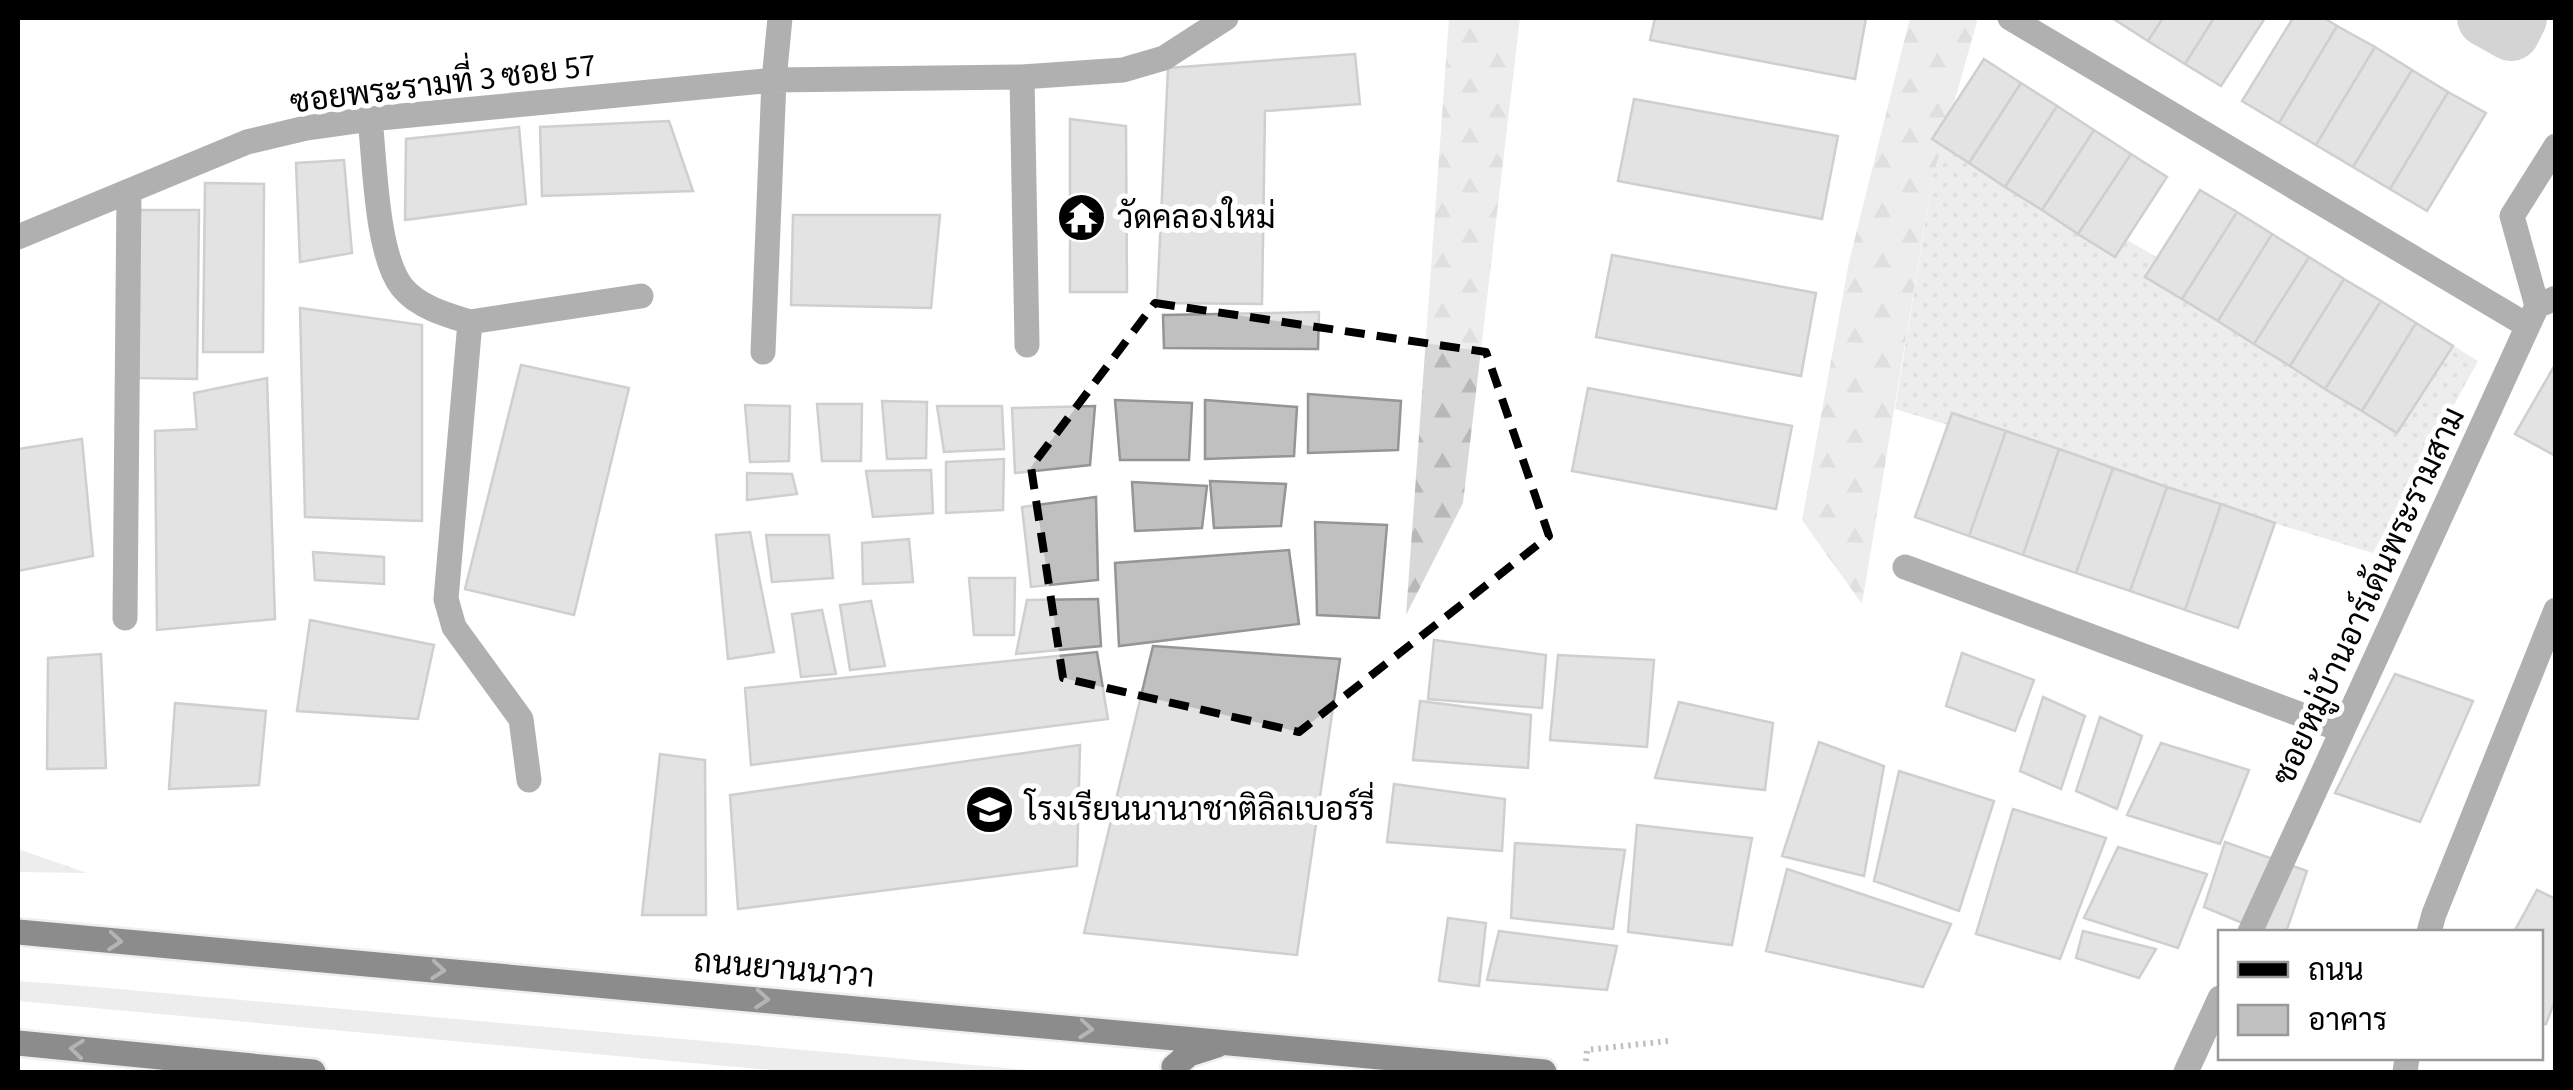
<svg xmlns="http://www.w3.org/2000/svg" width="2573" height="1090" font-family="'Source Sans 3',Sarabun,sans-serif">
<defs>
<pattern id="forest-firs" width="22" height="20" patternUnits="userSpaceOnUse" patternTransform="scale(2.5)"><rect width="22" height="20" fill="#d8d8d8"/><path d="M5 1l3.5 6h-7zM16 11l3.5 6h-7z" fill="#b8b8b8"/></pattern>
<pattern id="park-tufts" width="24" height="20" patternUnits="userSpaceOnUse" patternTransform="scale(2.5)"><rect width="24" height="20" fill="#d8d8d8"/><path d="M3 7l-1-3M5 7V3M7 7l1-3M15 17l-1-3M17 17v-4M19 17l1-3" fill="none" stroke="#b8b8b8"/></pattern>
<pattern id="garden-dots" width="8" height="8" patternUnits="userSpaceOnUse" patternTransform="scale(2.5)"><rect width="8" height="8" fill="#d8d8d8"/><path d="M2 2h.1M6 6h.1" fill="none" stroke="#b8b8b8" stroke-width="1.8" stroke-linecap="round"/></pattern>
</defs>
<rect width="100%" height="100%" fill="#fff"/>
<!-- grass -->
<path fill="#d8d8d8" d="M18,981L73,985L1053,1072H792L18,1001Z"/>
<!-- forest -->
<path fill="url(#forest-firs)" d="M1449,18H1520L1463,503L1406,615Z
M1910,18H1978L1932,181L1862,604L1802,520L1849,262Z"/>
<!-- park -->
<path fill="url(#park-tufts)" d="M18,849L87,873L18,872Z"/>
<!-- garden -->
<path fill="url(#garden-dots)" d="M1945,134L2392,394L2430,331L2478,361L2373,553L1895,409L1932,181Z"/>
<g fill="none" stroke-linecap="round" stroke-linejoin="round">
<!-- canal -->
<path stroke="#9f9f9f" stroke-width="58" d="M2486,18L2511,32L2518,18"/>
</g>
<!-- building -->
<path fill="#c0c0c0" stroke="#959595" stroke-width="2.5" d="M1655,18H1866L1855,79L1650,40Z
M2112,18H2163L2148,41Z
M2163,18H2214L2185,64L2148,41Z
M2214,18H2265L2221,86L2185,64Z
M2293,18H2324L2337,26L2279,123L2242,101Z
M2337,26L2375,47L2316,145L2279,123Z
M2375,47L2412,70L2353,167L2316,145Z
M1355,54L1360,104L1265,111L1262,304L1157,303L1168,68Z
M1984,59L2021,83L1969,163L1932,139Z
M2412,70L2448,92L2390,189L2353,167Z
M2021,83L2057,106L2005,187L1969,163Z
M2448,92L2486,113L2427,211L2390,189Z
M1634,99L1838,136L1822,219L1618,181Z
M2057,106L2094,130L2042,210L2005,187Z
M1070,119L1126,126L1127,292H1070Z
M669,121L693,191L542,196L540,127Z
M519,127L526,204L405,220L406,139Z
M2094,130L2131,154L2078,234L2042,210Z
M2131,154L2167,177L2115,257L2078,234Z
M344,160L352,253L300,262L296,163Z
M205,183L264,184L263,352H203Z
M2200,190L2237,212L2182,299L2145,277Z
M139,210H199L197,379L138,378Z
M2237,212L2272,234L2218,321L2182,299Z
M793,215H940L931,308L791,305Z
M2272,234L2309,257L2254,344L2218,321Z
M1612,255L1816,293L1801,376L1596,337Z
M2309,257L2344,279L2290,366L2254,344Z
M2344,279L2381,301L2325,389L2290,366Z
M2381,301L2416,323L2362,411L2325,389Z
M300,308L422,325V521L305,517Z
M1319,312L1318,349L1164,348L1163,315Z
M2416,323L2453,346L2397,433L2362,411Z
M2556,363V452L2554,455L2515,434Z
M521,365L629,388L574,615L465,589Z
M267,378L275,619L157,630L155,431L197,429L194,393Z
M1588,388L1792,426L1776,509L1572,471Z
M1308,394L1401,401L1398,450L1308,453Z
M1115,400L1192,403L1189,460H1120Z
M1205,400L1297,407L1294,456L1205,459Z
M882,401L927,402L926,458L887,459Z
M817,404H862L861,461H822Z
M745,405L790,406L789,461L750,462Z
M937,406H1002L1004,449L944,452Z
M1095,406L1090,465L1015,473L1012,408Z
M1952,413L2006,431L1969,536L1915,517Z
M2006,431L2059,449L2023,555L1969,536Z
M82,439L93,556L18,571V449Z
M2059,449L2113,468L2076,573L2023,555Z
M1004,459L1003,510L946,513V462Z
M2113,468L2167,487L2130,591L2076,573Z
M931,470L933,513L873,517L866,471Z
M747,473L792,474L797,494L747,500Z
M1210,481L1286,484L1281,526L1214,528Z
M1132,482L1207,486L1202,528L1135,531Z
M2167,487L2221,504L2185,610L2130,591Z
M1096,497L1098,580L1031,587L1022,507Z
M2221,504L2275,523L2238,628L2185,610Z
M1315,522L1387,525L1379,618L1317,615Z
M750,532L774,652L728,659L716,535Z
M766,535H829L833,578L772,582Z
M909,539L913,582L863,584L862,543Z
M1289,550L1299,624L1119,646L1115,563Z
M313,552L384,557V584L315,580Z
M969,578H1015L1014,635H974Z
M1098,599L1101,646L1016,654L1027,600Z
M871,601L885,666L850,670L840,605Z
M822,610L836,674L801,677L792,614Z
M310,620L434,645L418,719L297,711Z
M1434,640L1546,655L1542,708L1428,699Z
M1153,646L1340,659L1297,955L1084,933Z
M1097,652L1108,719L751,765L745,688Z
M1962,653L2034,680L2015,731L1946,706Z
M101,654L106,768L47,769L48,658Z
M1558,655L1654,660L1647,747L1550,740Z
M2395,674L2473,701L2420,822L2335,793Z
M2043,697L2085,716L2061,789L2020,771Z
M1420,701L1531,715L1528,768L1413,760Z
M1679,702L1773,723L1765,790L1655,778Z
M175,703L266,711L259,785L169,789Z
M2100,717L2142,736L2117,809L2076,791Z
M1819,742L1884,766L1864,876L1782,856Z
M2161,743L2249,770L2220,844L2127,815Z
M1080,745L1077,866L738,909L730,795Z
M660,754L705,760L706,915H642Z
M1899,771L1994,801L1959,911L1874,881Z
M1394,784L1505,799L1502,851L1387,842Z
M2013,809L2106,838L2060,959L1976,934Z
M1637,825L1752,838L1732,945L1628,932Z
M2225,842L2307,871L2286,932H2264L2204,907Z
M1515,843L1625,850L1613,929L1511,918Z
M2118,847L2207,874L2178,948L2084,918Z
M1787,869L1951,924L1923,987L1766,951Z
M2537,890L2556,899V998L2546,1024L2540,1023V932H2514Z
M1448,918L1486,923L1479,986L1439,981Z
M1499,931L1617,946L1607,990L1487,980Z
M2083,931L2156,949L2139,978L2076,958Z"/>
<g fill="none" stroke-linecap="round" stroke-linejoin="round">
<defs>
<path id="major" d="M18,932L1544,1072
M18,1043L313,1072
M1175,1072L1174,1067L1189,1054L1217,1045"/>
</defs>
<!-- major casing -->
<use href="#major" stroke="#dbdbdb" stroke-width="30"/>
<!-- path -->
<path stroke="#737373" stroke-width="6" stroke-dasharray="2.5 5" stroke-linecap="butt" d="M1586,1061L1587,1050L1668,1041"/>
<!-- minor -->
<path stroke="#515151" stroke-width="25" d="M2010,18L2528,326
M1022,77L1027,345
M370,119C375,162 376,254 402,287C418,307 447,315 470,322L446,599L454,627L521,719L529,780
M18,237L247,142L306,128L370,119L774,80L1022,77L1123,70L1164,58L1226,18
M2537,306L2512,216L2556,146
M470,322L641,296
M763,352L774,80L780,18
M1905,567L2342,730
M125,618L129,192
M2250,932L2537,306L2556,298
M2429,932L2434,914L2556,610
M2186,1072L2220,998
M2405,1072L2407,1058"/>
<!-- major -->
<use href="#major" stroke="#000" stroke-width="25"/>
</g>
<!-- one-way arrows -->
<defs><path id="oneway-chevron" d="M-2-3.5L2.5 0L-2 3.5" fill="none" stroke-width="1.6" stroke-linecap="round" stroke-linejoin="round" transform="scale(2.5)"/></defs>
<g stroke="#595959">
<use href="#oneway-chevron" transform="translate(115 941) rotate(5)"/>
<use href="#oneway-chevron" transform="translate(438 970) rotate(5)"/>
<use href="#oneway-chevron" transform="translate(762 999) rotate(5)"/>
<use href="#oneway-chevron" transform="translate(1086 1029) rotate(5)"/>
<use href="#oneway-chevron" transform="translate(77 1049) rotate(-174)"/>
</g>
<!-- marked area -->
<path d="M0 0H2573V1090H0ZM1155,303L1486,352L1549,536L1299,732L1063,678L1031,467Z" fill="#fff" fill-opacity=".55" fill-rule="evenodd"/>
<path fill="none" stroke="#000" stroke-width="8" stroke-dasharray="20 12" stroke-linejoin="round" d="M1155,303L1486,352L1549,536L1299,732L1063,678L1031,467Z"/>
<!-- icons -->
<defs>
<symbol id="temple-disc" viewBox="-11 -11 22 22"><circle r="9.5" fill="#000" stroke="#fff"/><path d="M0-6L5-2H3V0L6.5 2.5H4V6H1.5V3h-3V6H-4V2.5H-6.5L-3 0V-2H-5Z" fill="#fff"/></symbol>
<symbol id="school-disc" viewBox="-11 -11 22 22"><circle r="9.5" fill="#000" stroke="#fff"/><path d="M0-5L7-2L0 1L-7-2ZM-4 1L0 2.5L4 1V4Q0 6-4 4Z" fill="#fff"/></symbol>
</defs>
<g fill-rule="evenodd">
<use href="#temple-disc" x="1054" y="190" width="55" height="55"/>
<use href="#school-disc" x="962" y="782" width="55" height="55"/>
</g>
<g text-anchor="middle" stroke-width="10" stroke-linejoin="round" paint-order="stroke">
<!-- street labels -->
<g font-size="32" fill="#000" stroke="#fff">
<text transform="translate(443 83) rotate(-7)" y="11">ซอยพระรามที่ 3 ซอย 57</text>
<text transform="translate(2368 596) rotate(-65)" y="11">ซอยหมู่บ้านอาร์เด้นพระรามสาม</text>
<text transform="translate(784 968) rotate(5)" y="11">ถนนยานนาวา</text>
</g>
<!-- poi labels -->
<g font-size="32" fill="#000" stroke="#fff" text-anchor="start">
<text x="1117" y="228">วัดคลองใหม่</text>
<text x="1025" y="820">โรงเรียนนานาชาติลิลเบอร์รี่</text>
</g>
</g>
<!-- border -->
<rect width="2573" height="1090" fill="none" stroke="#000000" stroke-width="40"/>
<!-- legend -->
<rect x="2218" y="930" width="325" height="130" fill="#ffffff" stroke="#999999" stroke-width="2.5"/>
<rect x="2238" y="962" width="50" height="15" fill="#000000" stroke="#999999" stroke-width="2.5"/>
<text x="2308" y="980" font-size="30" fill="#000000">ถนน</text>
<rect x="2238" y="1005" width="50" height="30" fill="#c0c0c0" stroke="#999999" stroke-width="2.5"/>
<text x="2308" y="1030" font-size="30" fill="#000000">อาคาร</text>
</svg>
